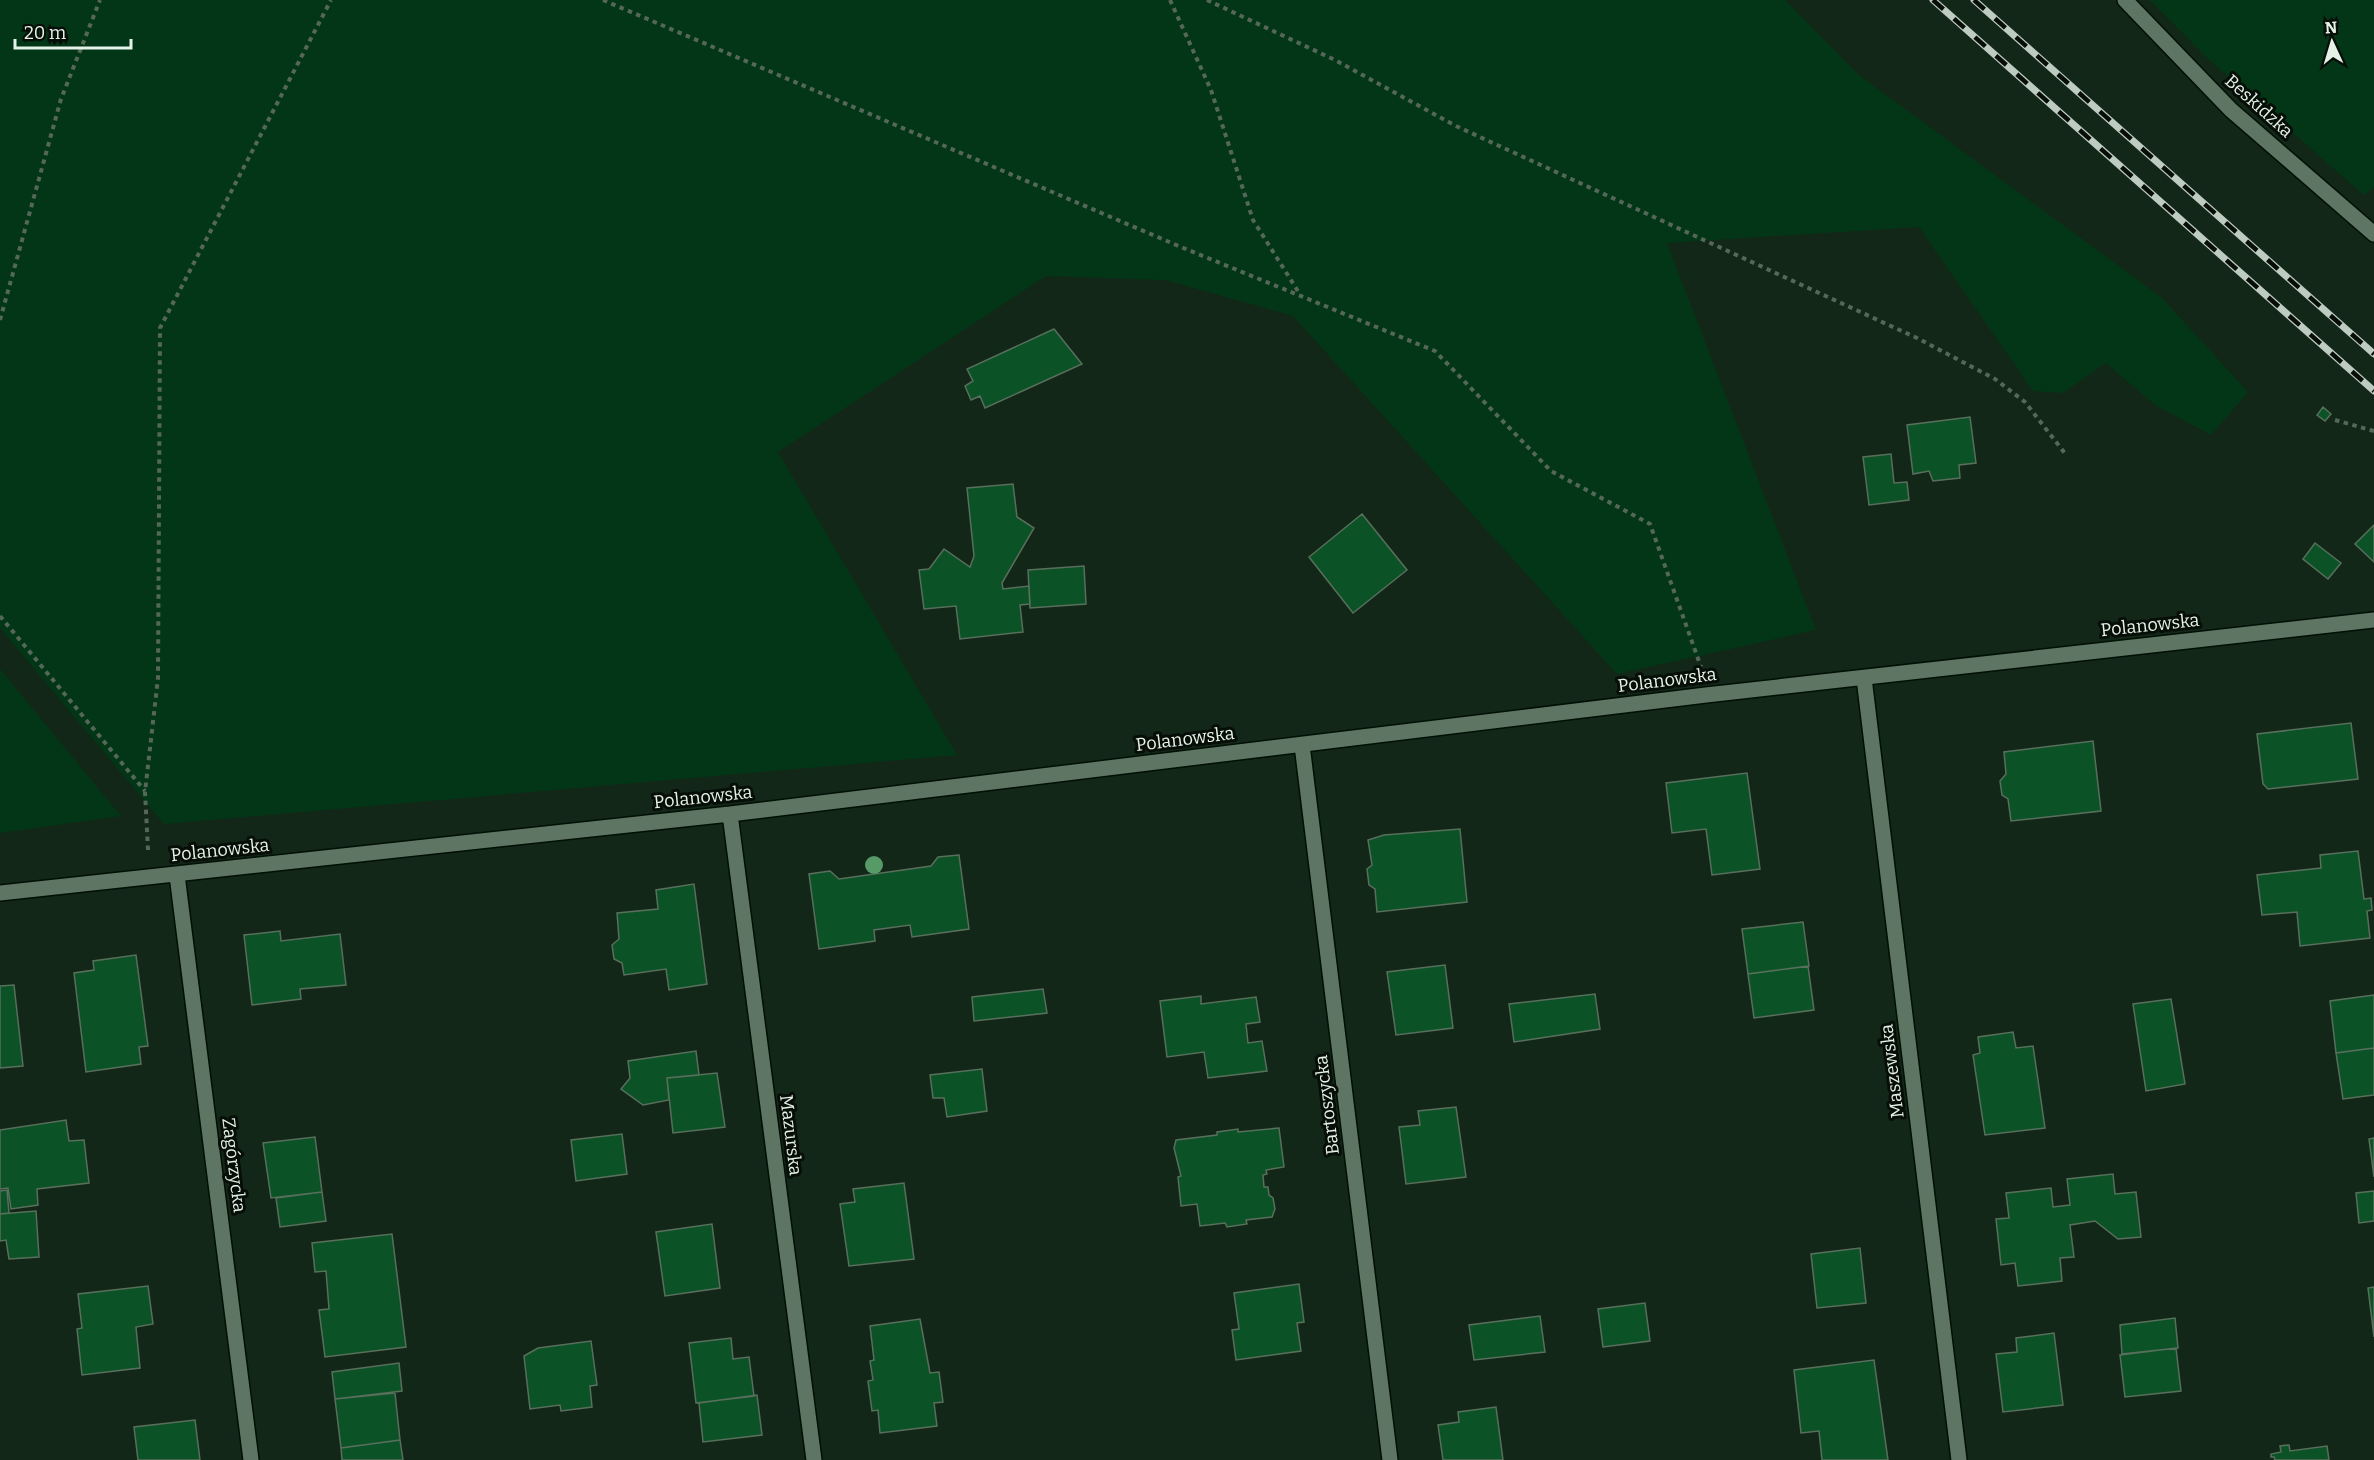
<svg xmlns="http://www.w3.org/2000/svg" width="2374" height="1460" font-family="Bitter,serif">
<rect width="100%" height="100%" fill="#132718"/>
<!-- green -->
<path fill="#033617" d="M0,0H1785L1859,75L2161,297L2248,392L2211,435L2155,405L2106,363L2063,393L2033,391L1919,227L1667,243L1816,630L1617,674L1293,316L1165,280L1046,276L778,452L957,755L164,824L0,628Z
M2150,0H2374V187L2364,195L2206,57Z
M0,669L121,816L0,833Z"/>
<!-- building -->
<path fill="#0c5227" stroke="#586f5c" stroke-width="1.5" d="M1054,329L1082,364L985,408L980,396L971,400L965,386L973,381L967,369Z
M2323,407L2331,414L2325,421L2317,415Z
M1970,417L1976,463L1959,465L1960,478L1933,481L1929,471L1913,474L1907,425Z
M1891,454L1894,483L1907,482L1909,500L1869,505L1863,457Z
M1013,484L1017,517L1034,528L1002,583L1003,589L1029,586L1030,604L1020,605L1023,632L960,639L956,606L924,609L919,570L929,569L944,549L970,567L974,556L967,488Z
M1362,514L1407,570L1353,613L1309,557Z
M2374,525V562L2355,544Z
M2315,543L2341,563L2328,579L2303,559Z
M1084,566L1086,604L1030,608L1028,570Z
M2351,723L2358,779L2268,789L2263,784L2257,734Z
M2093,741L2101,811L2011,821L2008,799L2002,795L2000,781L2006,774L2004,752Z
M1747,773L1760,869L1712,875L1706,829L1672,833L1666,783Z
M1460,829L1467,902L1377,912L1375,889L1369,885L1367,869L1372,865L1368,840L1384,835Z
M2358,851L2364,899L2371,898L2372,910L2367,911L2370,938L2300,946L2297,912L2262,915L2257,875L2321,868L2320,855Z
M959,855L969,929L912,937L910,925L874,930L875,941L819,949L809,874L830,871L839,879L931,866L938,857Z
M694,884L707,984L669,990L666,969L624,975L622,963L614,959L612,945L619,939L617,913L658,909L656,890Z
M1803,922L1809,966L1748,974L1742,929Z
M280,931L281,941L340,934L346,985L300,989L301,999L252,1005L244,935Z
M136,955L148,1046L139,1047L141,1064L86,1072L74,973L94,970L93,961Z
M1445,965L1453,1028L1396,1035L1387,972Z
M1808,966L1814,1010L1754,1018L1748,974Z
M14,985L23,1066L0,1068V986Z
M1043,989L1047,1013L974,1021L972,997Z
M1595,994L1600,1029L1514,1042L1509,1004Z
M2374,995V1048L2336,1053L2330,1001Z
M1201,996V1004L1256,997L1260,1022L1246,1024L1248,1043L1262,1041L1267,1071L1208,1078L1204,1052L1167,1057L1160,1001Z
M2171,999L2185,1084L2146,1091L2133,1004Z
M2013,1032L2016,1048L2033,1046L2045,1128L1985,1135L1973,1055L1980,1053L1978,1037Z
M2374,1048V1095L2343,1099L2336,1053Z
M696,1051L699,1075L667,1078L669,1100L643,1105L621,1089L630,1078L628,1061Z
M982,1069L987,1111L947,1117L944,1098H933L930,1075Z
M717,1073L725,1127L673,1133L667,1078Z
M1456,1107L1466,1177L1406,1184L1399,1127L1420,1125L1418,1111Z
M66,1120L69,1141L84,1140L89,1183L37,1189L38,1205L11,1209L8,1188L0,1189V1130Z
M1279,1128L1284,1167L1266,1170L1267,1174L1263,1175L1264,1187H1268L1269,1195L1273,1198L1275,1209L1272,1217L1246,1220L1247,1224L1227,1227L1225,1223L1200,1226L1197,1204L1181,1206L1178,1177L1181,1176L1174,1148L1176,1140L1217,1135V1132L1238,1129V1132Z
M622,1134L627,1174L576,1181L571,1140Z
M315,1137L322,1192L271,1198L263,1143Z
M2374,1138V1177L2369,1139Z
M2113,1174L2115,1194L2136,1192L2141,1237L2118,1239L2095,1221L2070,1225L2074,1257L2060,1258L2062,1281L2018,1286L2015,1263L2001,1265L1996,1219L2009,1218L2006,1193L2051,1188L2053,1207L2070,1205L2067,1179Z
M904,1183L914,1259L849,1266L840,1204L855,1202L853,1189Z
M7,1190L9,1213L0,1214V1191Z
M2374,1191V1221L2359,1223L2356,1193Z
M322,1192L326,1221L280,1227L276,1198Z
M36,1211L39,1257L9,1259L6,1240L0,1241V1214Z
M712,1224L720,1288L665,1296L656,1232Z
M392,1234L406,1347L325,1357L319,1310L329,1309L326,1271L315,1272L312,1243Z
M1860,1248L1866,1303L1817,1308L1811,1254Z
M1299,1284L1304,1322L1297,1323L1301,1351L1236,1360L1232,1330L1239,1329L1234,1293Z
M148,1286L153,1324L136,1327L140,1368L82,1375L77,1329L82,1328L78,1294Z
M2374,1287V1337L2368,1288Z
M1645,1303L1650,1341L1603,1347L1598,1309Z
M1540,1316L1545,1352L1474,1360L1469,1325Z
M2175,1318L2178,1348L2122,1354L2120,1325Z
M920,1319L930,1373L939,1372L943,1402L934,1403L937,1426L880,1433L878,1410L872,1411L868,1381L873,1380L870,1361L874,1360L870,1326Z
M2054,1333L2063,1405L2003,1412L1996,1354L2017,1352L2016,1338Z
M731,1338L733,1359L749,1357L754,1396L696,1403L689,1343Z
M591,1341L597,1385L590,1386L592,1407L561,1411L560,1405L530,1409L524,1356L538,1348Z
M2176,1348L2181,1391L2125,1397L2120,1355Z
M1874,1360L1888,1460H1822L1819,1431L1801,1433L1794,1370Z
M399,1363L402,1391L335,1399L332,1372Z
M395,1393L400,1440L341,1448L335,1399Z
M757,1395L762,1435L703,1442L699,1403Z
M1496,1407L1503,1460H1443L1438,1425L1459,1422L1458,1412Z
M195,1420L200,1460H138L134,1427Z
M400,1440L403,1460H342L341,1448Z
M2289,1445L2290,1451L2327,1446L2329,1460H2275L2274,1457H2271V1454L2281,1452L2280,1446Z"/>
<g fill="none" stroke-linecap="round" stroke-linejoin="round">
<defs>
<path id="minor" d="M2125,0L2231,110L2374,234
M1864,678L1959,1460
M1302,745L1390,1460
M730,814L814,1460
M177,875L251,1460
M0,893L730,814L1706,695L2374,620"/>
</defs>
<!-- minor casing -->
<use href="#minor" stroke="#001004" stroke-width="18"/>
<!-- path -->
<path stroke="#556759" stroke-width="4" stroke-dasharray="4.5 4.5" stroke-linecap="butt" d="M603,0L1181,247L1435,351L1551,471L1650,524L1701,667
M1170,0L1211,90L1253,220L1301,296
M1207,0L1335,60L1456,126L1917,338L1995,379L2025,402L2067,456
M0,320L61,99L100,0
M2335,420L2374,431
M0,616L145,791
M148,850L145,792L158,678L160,328L331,0"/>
<!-- minor -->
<use href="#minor" stroke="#5e7563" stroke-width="15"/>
<defs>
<path id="rail" d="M1933,0L2374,391
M1974,0L2374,354"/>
</defs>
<!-- rail casing -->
<use href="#rail" stroke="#bdcbc0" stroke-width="7"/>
<!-- rail -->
<use href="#rail" stroke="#060e07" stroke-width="4.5" stroke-dasharray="14" stroke-linecap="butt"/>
</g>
<!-- trees -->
<circle fill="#559a67" cx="874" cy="865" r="9"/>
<g text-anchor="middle" stroke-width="6" stroke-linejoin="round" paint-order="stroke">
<!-- street labels -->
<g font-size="18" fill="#e5f2e7" stroke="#060e07">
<text transform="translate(2259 106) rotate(42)" y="6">Beskidzka</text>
<text transform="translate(2150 625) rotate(-6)" y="6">Polanowska</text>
<text transform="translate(1667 680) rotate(-7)" y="6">Polanowska</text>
<text transform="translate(1185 739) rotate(-7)" y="6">Polanowska</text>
<text transform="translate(703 797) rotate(-6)" y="6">Polanowska</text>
<text transform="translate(220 850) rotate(-6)" y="6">Polanowska</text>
<text transform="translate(1892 1071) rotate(-97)" y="6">Maszewska</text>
<text transform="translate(1327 1105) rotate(-97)" y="6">Bartoszycka</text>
<text transform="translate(791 1135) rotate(83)" y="6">Mazurska</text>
<text transform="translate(234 1165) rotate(83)" y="6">Zagórzycka</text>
</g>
</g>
<!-- north arrow -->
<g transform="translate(2332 42) rotate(356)" stroke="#060e07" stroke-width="4.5" paint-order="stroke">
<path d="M0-4.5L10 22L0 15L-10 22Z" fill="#e5f2e7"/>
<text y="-9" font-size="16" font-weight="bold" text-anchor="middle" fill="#e5f2e7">N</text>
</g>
<!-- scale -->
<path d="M15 39v9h116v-9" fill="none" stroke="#e5f2e7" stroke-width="3"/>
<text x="24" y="39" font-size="18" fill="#e5f2e7" stroke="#060e07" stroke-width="4.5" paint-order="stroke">20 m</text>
</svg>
